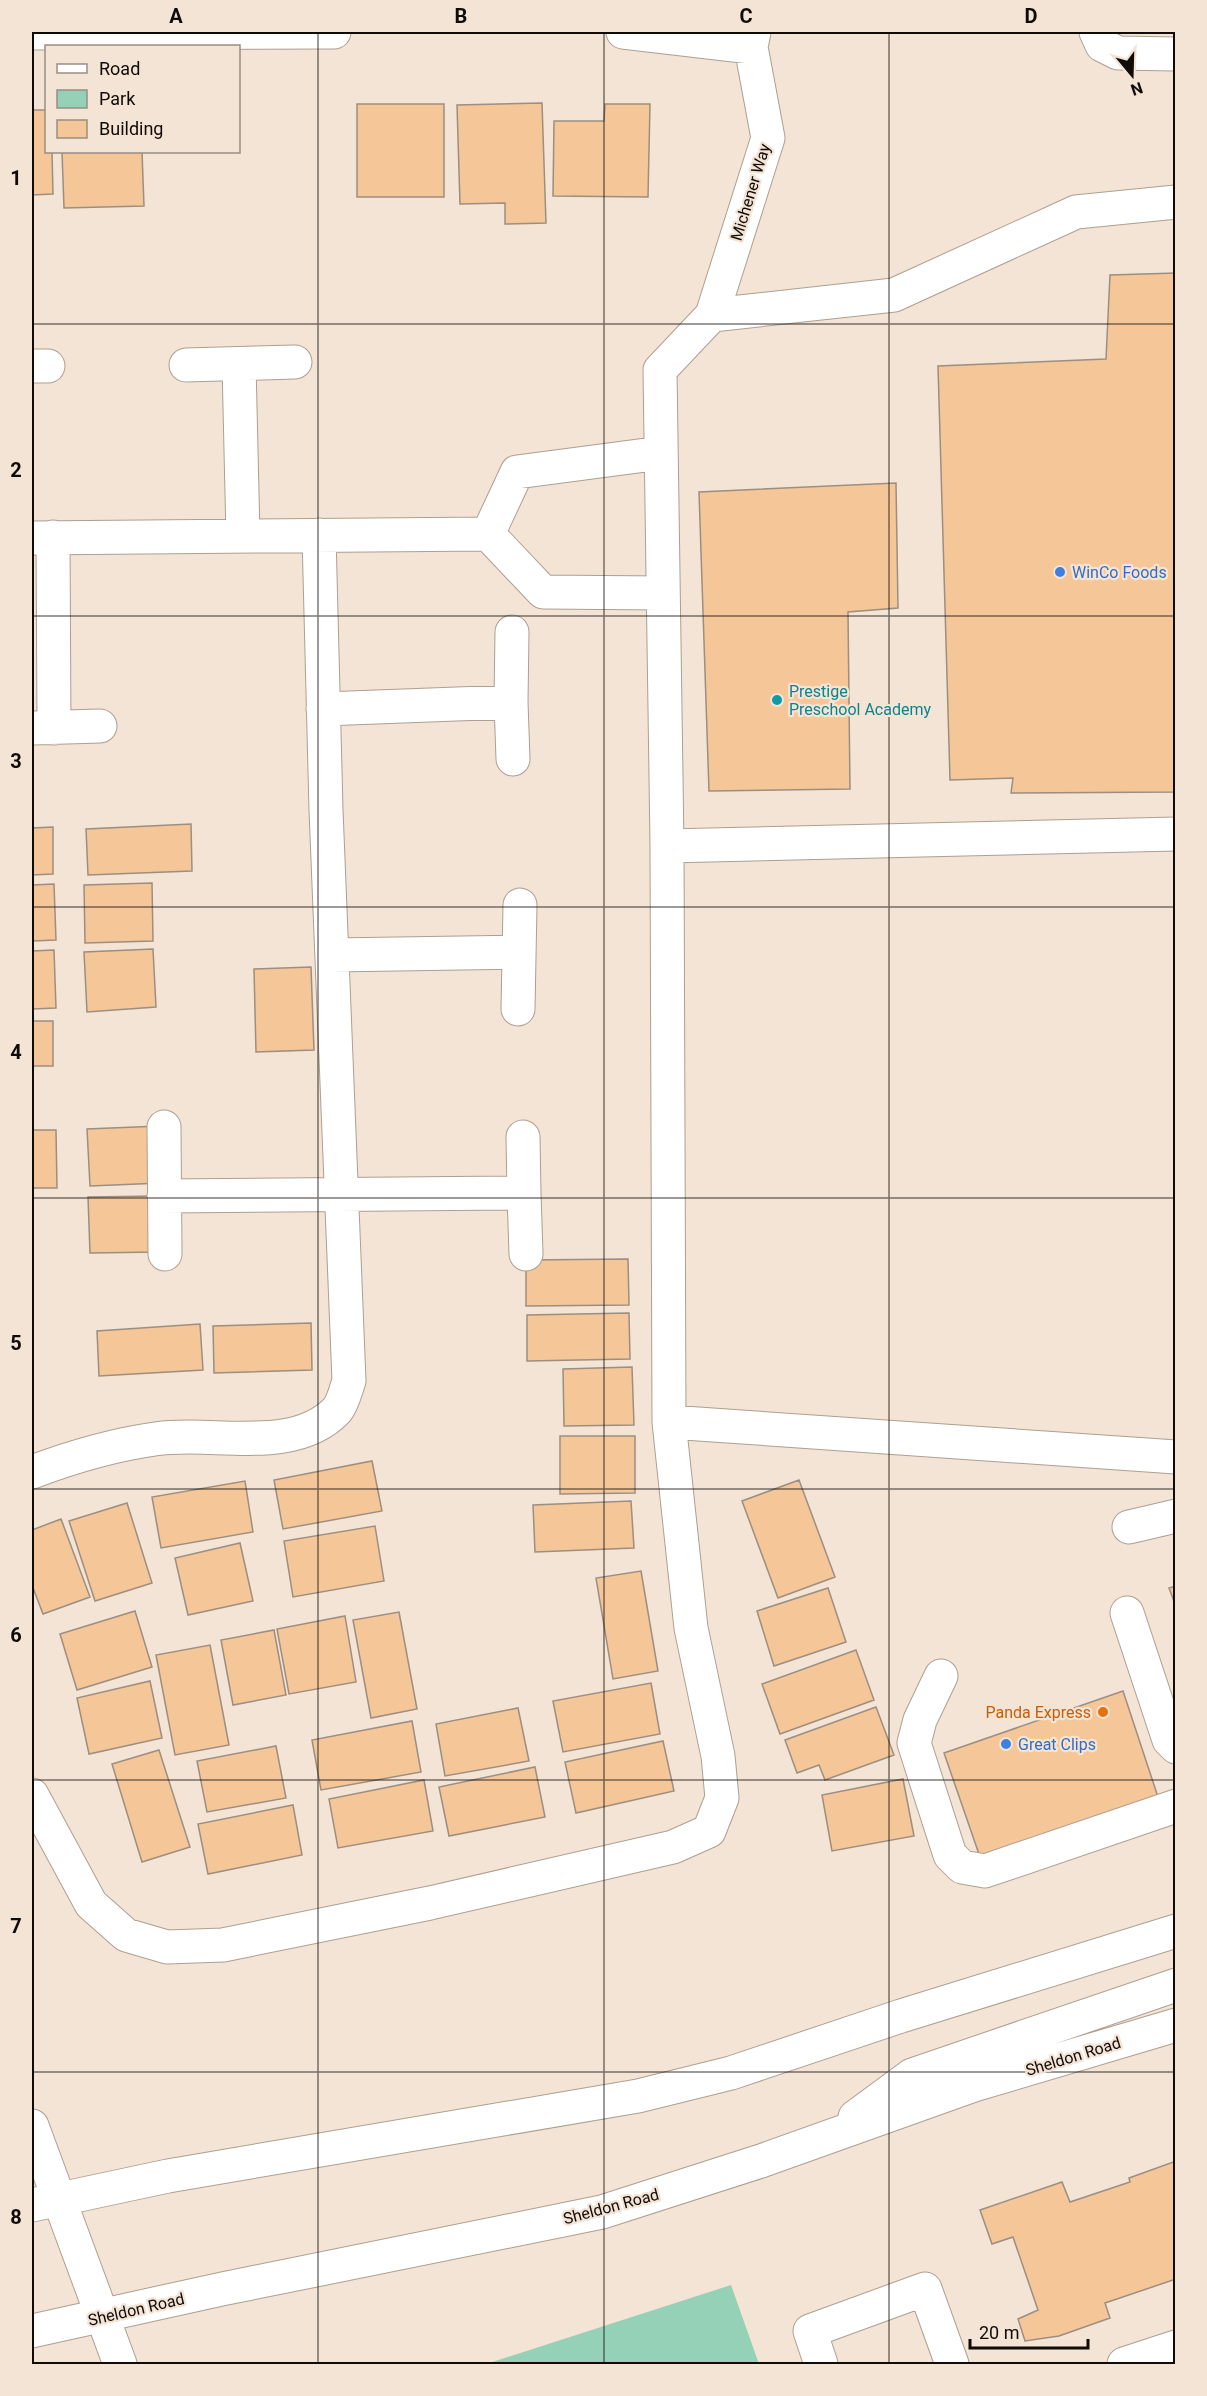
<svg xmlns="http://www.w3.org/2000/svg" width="1207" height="2396" font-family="Roboto,sans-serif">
<rect width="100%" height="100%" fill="#f4e4d5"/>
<!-- green -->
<path fill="#95d1b6" d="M731,2285L759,2364H486Z"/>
<!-- building -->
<path fill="#f5c698" stroke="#9c8e80" stroke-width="1.5" d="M542,103L546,223L505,224V203L460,204L457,105Z
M357,104H444V197H357Z
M605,104H650L648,197L553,196L554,121H604Z
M32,110H46V152H52L53,194L32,195Z
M62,152H142L144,206L64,208Z
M1176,273V792L1011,793L1013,778L950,780L938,366L1106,359L1110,275Z
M896,483L898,608L848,612L850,789L709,791L699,492Z
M191,824L192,871L88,875L86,829Z
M53,827V874L32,875V828Z
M152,883L153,941L85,943L84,885Z
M54,884L56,940L32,941V885Z
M153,949L156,1007L87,1012L84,952Z
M54,950L56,1008L32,1009V951Z
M311,967L314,1050L256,1052L254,969Z
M32,1021H53V1066H32Z
M159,1126L161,1183L90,1186L87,1129Z
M32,1130H56L57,1188H32Z
M157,1196L158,1252L90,1253L88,1197Z
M628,1259L629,1305L526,1306V1260Z
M629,1313L630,1359L527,1361V1315Z
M311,1323L312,1370L214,1373L213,1326Z
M200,1324L203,1370L99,1376L97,1331Z
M632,1367L634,1425L564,1426L563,1369Z
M560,1436H635V1493L560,1494Z
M372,1461L382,1511L283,1529L274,1480Z
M799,1480L835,1577L778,1598L742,1501Z
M245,1481L253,1532L161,1548L152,1497Z
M631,1501L634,1548L535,1552L533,1505Z
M127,1503L152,1583L95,1601L69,1521Z
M61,1519L90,1597L43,1614L32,1585V1530Z
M375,1526L384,1581L293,1597L284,1541Z
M240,1543L253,1601L188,1615L175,1558Z
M641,1571L658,1671L613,1679L596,1578Z
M1176,1586V1607L1169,1588Z
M828,1588L846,1642L774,1666L757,1611Z
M135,1611L152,1667L77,1690L60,1634Z
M399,1612L417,1709L371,1718L353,1620Z
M345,1616L356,1682L289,1694L277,1629Z
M274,1630L286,1695L233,1705L221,1640Z
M210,1645L229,1745L175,1755L156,1655Z
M856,1650L874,1700L780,1734L762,1684Z
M150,1681L162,1738L89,1754L77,1698Z
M651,1683L660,1734L563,1752L553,1701Z
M1123,1691L1158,1797L980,1857L944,1753Z
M876,1707L894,1755L825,1780L819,1765L797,1773L785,1740Z
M518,1708L529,1761L445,1776L436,1724Z
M412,1721L421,1772L321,1790L312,1740Z
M663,1741L674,1791L576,1813L565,1762Z
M276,1746L286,1798L207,1812L197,1761Z
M159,1750L190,1847L142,1862L112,1764Z
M535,1767L545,1817L449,1836L439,1787Z
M903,1779L914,1836L832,1851L822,1795Z
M424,1780L433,1831L338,1848L329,1799Z
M293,1805L302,1855L208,1874L198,1824Z
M1176,2161V2279L1105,2303L1110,2318L1059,2336L1025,2341L1018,2319L1038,2310L1013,2237L992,2244L980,2210L1062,2182L1070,2202L1130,2182L1129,2178Z"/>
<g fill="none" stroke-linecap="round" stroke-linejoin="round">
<defs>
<path id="minor" d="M623,32L751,47
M1096,32L1102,45L1118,53L1176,54
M32,33L334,32
M712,315L768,138L751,47L754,32
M239,364L243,536
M186,365L295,362
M32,366H48
M488,534L517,472L661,453
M53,537L54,728
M32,538L488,534L543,592L663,593
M511,702L512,632
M323,709L511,702L513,759
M33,728L100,726
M667,846L1176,834
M332,955L519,952
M518,1009L520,905
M164,1127L165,1254
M524,1193L526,1254
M164,1196L524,1193L523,1137
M669,1422L1176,1457
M32,1472C72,1457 112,1445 155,1439C211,1430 294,1456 337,1410C343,1403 346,1389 349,1381L326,810L319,535
M1129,1527L1176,1516
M1127,1613L1169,1740L1176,1747
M941,1676L920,1720L914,1743L950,1855L962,1867L985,1871L1176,1806
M32,1795L91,1904L126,1935L167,1947L223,1945L430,1903L673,1847L709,1831L722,1798L718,1756L691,1628L669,1422L667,846L660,370L712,315L894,295L1076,212L1176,202
M59,2199L120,2364
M821,2364L810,2331L925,2289L952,2364
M1124,2364L1176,2347"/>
<path id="major" d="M855,2117L912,2075L1176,1985
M32,2205L168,2176L638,2096L731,2073L901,2016L1176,1931
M32,2331L222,2289L602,2212L761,2161L974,2085L1176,2025"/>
<path id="highway" d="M32,2126L59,2199"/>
</defs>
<!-- minor casing -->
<use href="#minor" stroke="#ad9f91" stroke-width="35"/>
<!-- major casing -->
<use href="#major" stroke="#ad9f91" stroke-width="35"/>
<!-- highway casing -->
<use href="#highway" stroke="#ad9f91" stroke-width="35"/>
<!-- minor -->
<use href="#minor" stroke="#fff" stroke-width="33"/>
<!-- major -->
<use href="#major" stroke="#fff" stroke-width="33"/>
<!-- highway -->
<use href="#highway" stroke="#fff" stroke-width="33"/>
</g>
<!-- grid -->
<path fill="none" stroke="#100b07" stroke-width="1.5" stroke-opacity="0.55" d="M318,32V2364M604,32V2364M889,32V2364M32,324H1176M32,616H1176M32,907H1176M32,1198H1176M32,1489H1176M32,1780H1176M32,2072H1176"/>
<!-- markers -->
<g fill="#3f7fe0" stroke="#f4e4d5" stroke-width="2">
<circle cx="1060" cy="572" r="6"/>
<circle cx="1006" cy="1744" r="6"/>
</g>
<circle fill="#0f9aa8" stroke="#f4e4d5" stroke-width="2" cx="777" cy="700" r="6"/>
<circle fill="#e8710a" stroke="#f4e4d5" stroke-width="2" cx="1103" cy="1712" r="6"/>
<g text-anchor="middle" stroke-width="4.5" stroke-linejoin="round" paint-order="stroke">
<!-- street labels -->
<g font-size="16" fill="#100b07" stroke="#f4e4d5">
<text transform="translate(750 192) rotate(-73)" y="6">Michener Way</text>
<text transform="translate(1073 2056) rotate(-17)" y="6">Sheldon Road</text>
<text transform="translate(611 2206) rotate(-15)" y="6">Sheldon Road</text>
<text transform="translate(136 2309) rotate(-13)" y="6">Sheldon Road</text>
</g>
<!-- shop labels -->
<g font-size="16" fill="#366cbe" stroke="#f4e4d5" text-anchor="start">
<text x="1072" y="578">WinCo Foods</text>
<text x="1018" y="1750">Great Clips</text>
</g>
<!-- culture labels -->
<g font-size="16" fill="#0d838f" stroke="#f4e4d5" text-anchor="start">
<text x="789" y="697">Prestige<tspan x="789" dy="18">Preschool Academy</tspan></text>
</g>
<!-- food labels -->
<g font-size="16" fill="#c56008" stroke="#f4e4d5" text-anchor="end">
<text x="1091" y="1718">Panda Express</text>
</g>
</g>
<!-- border -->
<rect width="1207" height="2396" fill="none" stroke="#f4e4d5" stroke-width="66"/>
<!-- legend -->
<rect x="45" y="45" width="195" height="108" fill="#f4e4d5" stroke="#998d83" stroke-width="1.5"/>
<rect x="57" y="64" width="30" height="9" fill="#ffffff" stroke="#998d83" stroke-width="1.5"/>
<text x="99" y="75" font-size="18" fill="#100b07">Road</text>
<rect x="57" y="90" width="30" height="18" fill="#95d1b6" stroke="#998d83" stroke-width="1.5"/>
<text x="99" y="105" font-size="18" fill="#100b07">Park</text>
<rect x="57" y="120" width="30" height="18" fill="#f5c698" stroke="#998d83" stroke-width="1.5"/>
<text x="99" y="135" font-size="18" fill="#100b07">Building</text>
<!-- north arrow -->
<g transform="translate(1132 75) rotate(161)" stroke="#f4e4d5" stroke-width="4.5" paint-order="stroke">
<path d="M0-4.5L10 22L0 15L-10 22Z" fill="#100b07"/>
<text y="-9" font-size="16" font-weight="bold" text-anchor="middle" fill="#100b07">N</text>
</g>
<!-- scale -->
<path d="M970 2339v9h118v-9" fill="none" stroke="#100b07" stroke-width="3"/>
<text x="979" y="2339" font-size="18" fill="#100b07" stroke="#f4e4d5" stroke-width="4.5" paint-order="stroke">20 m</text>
<rect x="33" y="33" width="1141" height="2330" fill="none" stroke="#100b07" stroke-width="2"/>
<g font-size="20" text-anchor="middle" font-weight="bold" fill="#100b07">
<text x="176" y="23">A</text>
<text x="461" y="23">B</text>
<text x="746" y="23">C</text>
<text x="1031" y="23">D</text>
<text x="16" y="185">1</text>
<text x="16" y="477">2</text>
<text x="16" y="768">3</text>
<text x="16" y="1059">4</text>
<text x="16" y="1350">5</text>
<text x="16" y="1642">6</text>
<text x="16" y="1933">7</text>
<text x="16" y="2224">8</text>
</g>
</svg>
